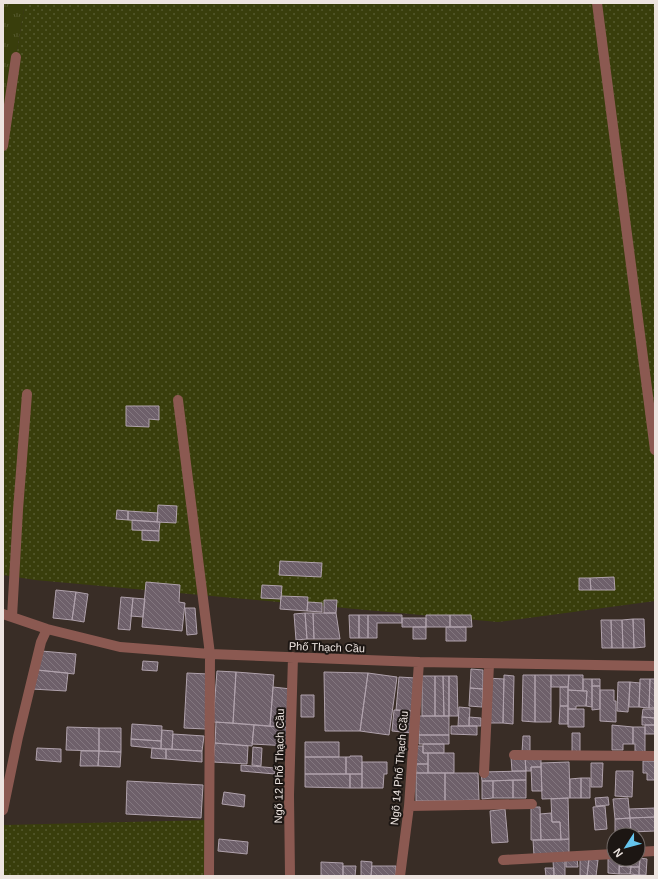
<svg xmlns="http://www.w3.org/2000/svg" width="658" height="879" font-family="Helvetica,sans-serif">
<defs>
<pattern id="grass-tufts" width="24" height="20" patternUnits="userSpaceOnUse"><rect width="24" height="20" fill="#393e0c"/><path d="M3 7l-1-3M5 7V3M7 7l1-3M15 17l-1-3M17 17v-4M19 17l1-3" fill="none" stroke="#565a2f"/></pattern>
<pattern id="park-dots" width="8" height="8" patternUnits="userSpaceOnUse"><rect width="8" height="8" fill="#393e0c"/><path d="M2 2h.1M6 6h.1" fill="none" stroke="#565a2f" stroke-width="1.8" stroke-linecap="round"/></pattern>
<pattern id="building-back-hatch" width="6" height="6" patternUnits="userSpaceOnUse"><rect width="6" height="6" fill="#6e606a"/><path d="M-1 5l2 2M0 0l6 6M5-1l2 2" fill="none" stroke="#83777f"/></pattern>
</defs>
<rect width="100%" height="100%" fill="#392d26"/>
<!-- grass -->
<path fill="url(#grass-tufts)" d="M3,3H25L16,57L3,171Z"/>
<!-- park -->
<path fill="url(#park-dots)" d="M25,3H655V601L498,622L35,580L3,575V171L16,57Z
M209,820L210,876H3V825Z"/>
<!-- building -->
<path fill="url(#building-back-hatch)" stroke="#b0a2ac" d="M126,406H159V420L149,419V427L126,426Z
M158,505L177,506L176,523L157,522Z
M117,510L128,511V520L116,519Z
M128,511L158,513L157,522L128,520Z
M132,520L160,522L159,531L132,530Z
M142,530L159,531V541L142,540Z
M280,561L322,563L321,577L279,575Z
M614,577L615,590H591L590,578Z
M579,578H590L591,590H579Z
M146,582L180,585L179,602L185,603L182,631L142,627Z
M262,585L282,586L281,599L261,598Z
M56,590L76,592L72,620L53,618Z
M76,592L88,594L84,622L72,620Z
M281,596L308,597L307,611L280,609Z
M121,597L133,598L130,630L118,629Z
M133,598L145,599L143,617L131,616Z
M324,600H337L336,613H324Z
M308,602L322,603V612L307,611Z
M185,608H195L197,634L187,635Z
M305,613L307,639L296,640L294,614Z
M305,613H313L314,639H307Z
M313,613H336L340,639H314Z
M349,615H359V638H350Z
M359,615H368V638H359Z
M368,615H402V623H377V638H368Z
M426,615H450V627H426Z
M450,615H471L472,627H450Z
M402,618H426V627H402Z
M633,619H644L645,647L634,648Z
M633,619L634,648H623L622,620Z
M601,620H611L612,648H602Z
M611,620H622L623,648H612Z
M413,627H426V639H413Z
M446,627H466V641H446Z
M41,651L76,654L74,674L38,670Z
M143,661L158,662L157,671L142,670Z
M471,669L483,670V689L470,688Z
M36,670L68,673L66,691L32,689Z
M217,671L236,672L233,723L213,722Z
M236,672L274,675L270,726L233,723Z
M324,672L368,673L360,731H325Z
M187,673L208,674L206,729L184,728Z
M368,673L397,677L389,735L360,731Z
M504,675L514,676L513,724L503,723Z
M523,675H535V722L522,721Z
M535,675H551V722H535Z
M551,675H569L568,687H551Z
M569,675H583V691L568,690Z
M422,676H435V716H422Z
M435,676H443L444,716H435Z
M443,676H449V716H444Z
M449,676H457L458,716H449Z
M399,677L416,678L414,711L396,710Z
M486,678L504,679L503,723H485Z
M583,679H592V707L586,706L587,691H583Z
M592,679H600V686H592Z
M640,679H650L649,708L639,707Z
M650,679H655V708H649Z
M618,682H630L628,712L617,711Z
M630,682L640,683L639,707H629Z
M592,686H600V709L592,710Z
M273,687L291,689L289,727L270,726Z
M560,687H568V706H560Z
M470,688L483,689L482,707L469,706Z
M568,690L587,691L586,706H576V709H568Z
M600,690H614V701H616V722L600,721Z
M301,695H314V717H301Z
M560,706H568V724H559Z
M459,707L470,708L469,726H458Z
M568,709H584V727H568Z
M643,709H655V718L642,717Z
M394,710L414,711L412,733L392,731Z
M418,716H449V735H419Z
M469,717L481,718V726H469Z
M642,717L655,718V725H642Z
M216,722L254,725L252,746L215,743Z
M132,724L162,726L161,741L131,739Z
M254,725L290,728L289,746L252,744Z
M612,725L633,727V744H623V750H612Z
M645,725H655V734H645Z
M451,726H477V735L451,734Z
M67,727L99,728V751L66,750Z
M633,727H645V754H635V744H633Z
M99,728H121V752L99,751Z
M162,730L173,731L172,749H161Z
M572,733H580V752H572Z
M173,734L204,736L202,751L172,749Z
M419,735H449V744H419Z
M523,736H530V753H522Z
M131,739L161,741V749L131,746Z
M305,742H339V757H305Z
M215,743L248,746L247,764L213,762Z
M423,744H444V753H423Z
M416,746H423V753H428V764H416Z
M253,747L262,748L261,766L252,765Z
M37,748L61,749V762L36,760Z
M152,748L166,749V759L151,758Z
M166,749L202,751V762L166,759Z
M81,751H99L98,766H80Z
M99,751L121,752L120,767L98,766Z
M428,753H454V773H428Z
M350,756H362V774H346V757H350Z
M541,756V767H531V771H526L525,757Z
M305,757H346V774H305Z
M511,757H525L526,771H512Z
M643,761H655V780H647V773H643Z
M362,762H387V774H384L383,788H362Z
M569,762L570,798L542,799L541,763Z
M591,763H603L602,787H591Z
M416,764H428V773H416Z
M241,765L275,768V774L241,771Z
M531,767H541L542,791H532Z
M526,771V780L482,781L481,772Z
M616,771H633L632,797L615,796Z
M416,773H445V801H416Z
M445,773H478L479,800L445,801Z
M305,774H350V788L305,787Z
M350,774H362V788H350Z
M581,778H590V798H581Z
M581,778V798H570V779Z
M513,780V798H493V781Z
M513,780H526V798H513Z
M127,781L203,785L201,818L126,814Z
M482,781H493V798L482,799Z
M224,792L245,795L244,807L222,804Z
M608,797L609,805L596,806L595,798Z
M568,798L569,839L561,840L560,822H552L551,799Z
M628,798L630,818L615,819L613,799Z
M605,806L607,829L595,830L593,807Z
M531,807H540L541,840H531Z
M655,808V817L630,818L629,809Z
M505,809L508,842L492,843L490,811Z
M551,813L552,822H560L561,840H541L540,814Z
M655,817V831L631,832L630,818Z
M630,818L631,832L615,833V819Z
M636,832L637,835H616L615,833Z
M219,839L248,842L247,854L218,851Z
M569,839V855L534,856L533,840Z
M608,856L614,859H620L619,874L608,873Z
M638,858H640L639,867H631V859Z
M640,858L647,859L646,875H639Z
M577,859L578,867H566V860Z
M580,859H589L587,876H580Z
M589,859L598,860L596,876H587Z
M620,859H631V867L619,866Z
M565,860V876H554L553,861Z
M361,861L372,862L371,876H361Z
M321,862L343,863V876H321Z
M343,866H356L355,876H343Z
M372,866H396V876H371Z
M619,866L631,867L630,874H619Z
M631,867H639V875L630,874Z
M545,868H554V876H546Z"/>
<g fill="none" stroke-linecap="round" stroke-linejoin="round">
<!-- minor -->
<path stroke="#8b5951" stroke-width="10" d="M597,3L655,450
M3,146L16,57
M178,400L210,654L209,876
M3,614L47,629L120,647L210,654L419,662L655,666
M12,617L18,510L27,394
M514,755L655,756
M484,773L489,664
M409,806L532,804
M3,810L18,737L41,642L47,629
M638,852L655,851
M503,860L614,854
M290,876L289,795L293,657
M400,876L409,806L419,662"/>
</g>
<g text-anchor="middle" stroke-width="4" stroke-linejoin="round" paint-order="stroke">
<!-- street labels -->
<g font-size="11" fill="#ede4e0" stroke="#1c1613">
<text transform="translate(327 647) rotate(2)" y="4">Phố Thạch Cầu</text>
<text transform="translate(279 766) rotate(-89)" y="4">Ngõ 12 Phố Thạch Cầu</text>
<text transform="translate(399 768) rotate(-85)" y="4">Ngõ 14 Phố Thạch Cầu</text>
</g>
</g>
<!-- border -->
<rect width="658" height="879" fill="none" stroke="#ede4e0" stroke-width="8"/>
<!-- north arrow -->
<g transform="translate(626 847) rotate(234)"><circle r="19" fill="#1c1613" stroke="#706865"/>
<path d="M0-3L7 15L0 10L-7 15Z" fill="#65c5ee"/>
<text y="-6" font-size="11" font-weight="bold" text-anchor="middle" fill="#ede4e0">N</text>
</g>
</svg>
